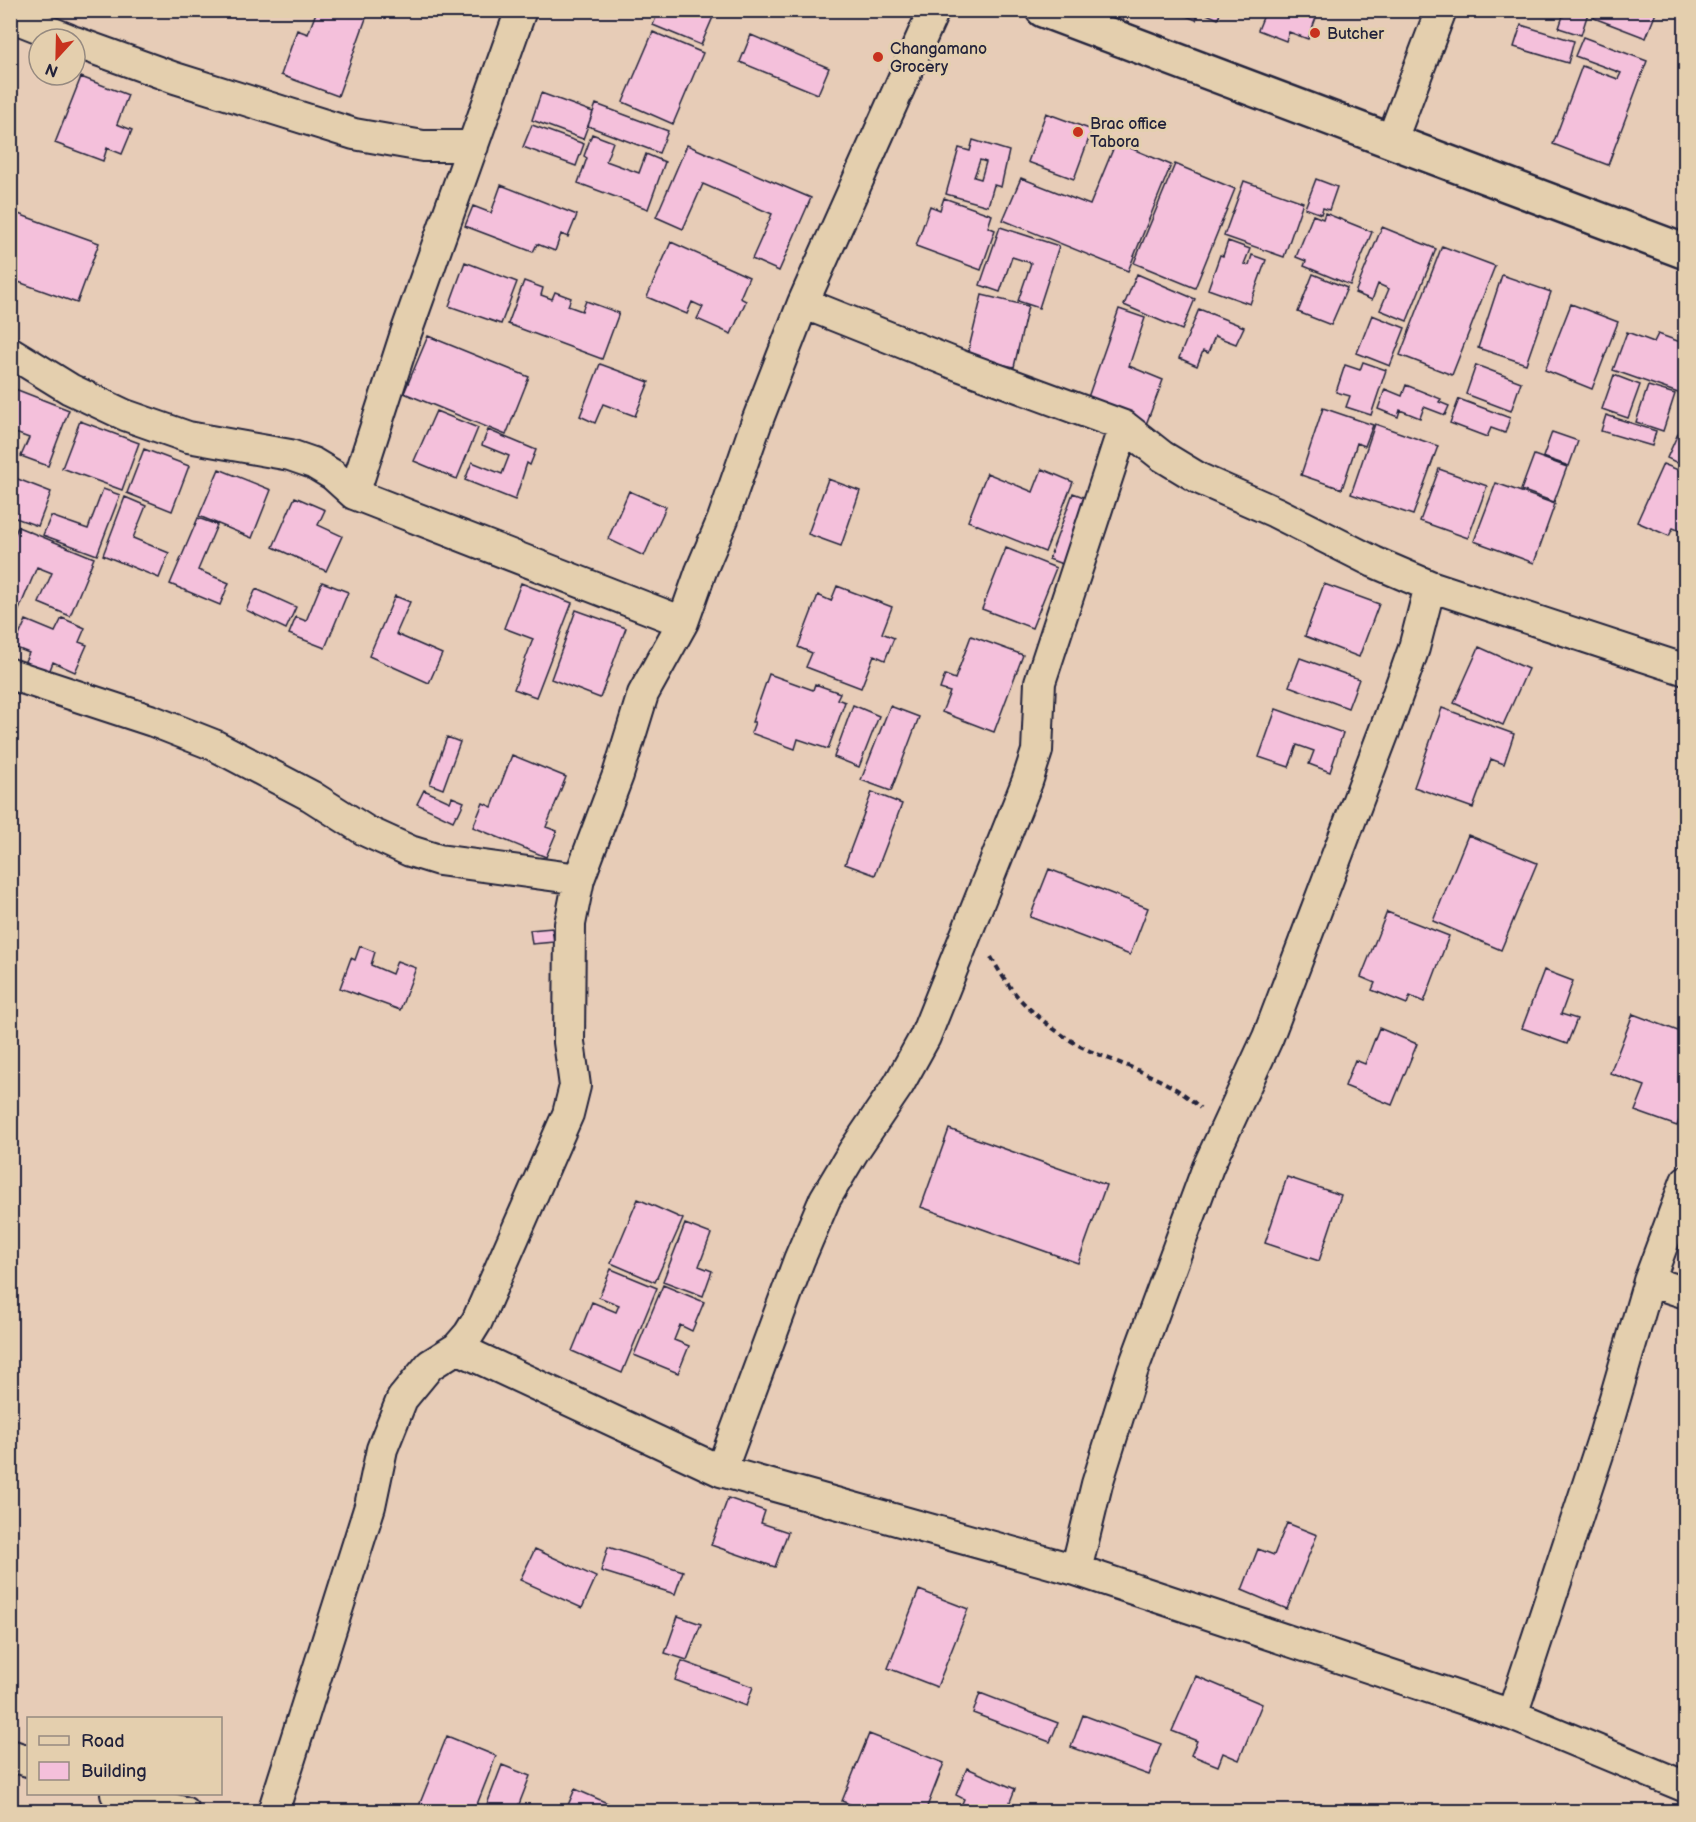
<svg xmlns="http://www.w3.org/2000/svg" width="1696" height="1822" font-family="'Balsamiq Sans',sans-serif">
<rect width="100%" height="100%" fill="#e7ccb7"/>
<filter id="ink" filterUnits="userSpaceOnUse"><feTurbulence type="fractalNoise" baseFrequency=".0167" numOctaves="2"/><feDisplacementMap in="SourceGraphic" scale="12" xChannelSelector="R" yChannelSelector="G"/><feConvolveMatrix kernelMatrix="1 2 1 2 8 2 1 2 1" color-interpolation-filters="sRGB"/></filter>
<g filter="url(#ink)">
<!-- building -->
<path fill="#f4c0db" stroke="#22223b" stroke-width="1.5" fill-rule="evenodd" d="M317,10H369L338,96L281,75L297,30L308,34Z
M454,10H472L469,17Z
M659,10L683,11L716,10L701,45L653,25Z
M1180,10H1221L1218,19L1200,11L1196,20L1179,13Z
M1266,10H1319L1308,39L1289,32L1286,41L1258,30Z
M1565,10H1589L1581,35L1559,28Z
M1597,10H1657L1646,38L1594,18Z
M1521,25L1574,41L1568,63L1514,47Z
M653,32L703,53L673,124L623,102Z
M751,35L829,68L818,94L740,62Z
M1583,37L1647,61L1608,165L1553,144L1582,66L1618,79L1621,73L1575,56Z
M81,77L128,95L117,124L132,130L122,154L107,148L103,161L55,143Z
M541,93L593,112L583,139L532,120Z
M596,104L668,131L659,153L588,126Z
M1046,113L1092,130L1074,179L1028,162Z
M532,125L584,144L576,166L523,147Z
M592,134L613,142L606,161L639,173L646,154L665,162L648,209L578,183L587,158L584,156Z
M973,140L1009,151L1001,187L994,185L988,206L946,194L959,148L970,151ZM980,160L986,162L981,179L974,177Z
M1116,142L1171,165L1128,271L1003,220L1021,178L1090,205Z
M687,145L811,198L779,271L752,259L772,214L703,184L683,229L656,217Z
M1175,164L1235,189L1195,288L1134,263Z
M1316,179L1337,187L1329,210L1323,208L1321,214L1305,208Z
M1244,181L1303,202L1284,257L1224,236Z
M501,185L577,215L568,237L561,234L555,251L537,244L533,252L465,226L473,206L491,213Z
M944,198L992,215L988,227L995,230L981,270L916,246L930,206L940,210Z
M10,211L99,243L77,303L10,279Z
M1325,213L1372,232L1350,285L1304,266L1306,261L1296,257L1313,215L1323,219Z
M1000,227L1059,246L1039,308L1018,301L1031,263L1012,257L1000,292L980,285Z
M1382,227L1436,249L1407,321L1380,310L1389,289L1378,284L1372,300L1355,293Z
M1228,241L1250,249L1244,264L1249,265L1252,255L1266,260L1250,304L1208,289L1220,255L1223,256Z
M671,242L749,277L740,298L746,301L731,334L697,319L703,307L692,302L687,314L647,297Z
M1442,246L1495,266L1452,375L1400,355Z
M465,262L517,282L501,324L449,306Z
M1137,274L1195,299L1182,330L1124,305Z
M1313,274L1347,288L1331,325L1298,312Z
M1502,275L1551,292L1526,364L1478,348Z
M524,281L543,288L541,295L552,299L555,292L571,298L568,306L582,311L586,301L619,313L602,359L508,324Z
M982,295L1028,306L1014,367L967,356Z
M1571,304L1618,322L1592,389L1545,370Z
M1119,309L1145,318L1129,366L1163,380L1145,427L1086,403Z
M1199,309L1244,327L1236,344L1215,336L1208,353L1203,351L1197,366L1179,358Z
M1372,315L1405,328L1390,366L1357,353Z
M1627,332L1654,342L1658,334L1686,344V382L1681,394L1613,370Z
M428,336L529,377L506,435L404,393Z
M1363,362L1386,370L1371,415L1346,407L1350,396L1336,392L1345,365L1360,370Z
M600,364L649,382L635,416L603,404L595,423L580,416Z
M1476,365L1521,382L1511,411L1466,394Z
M1614,375L1640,385L1628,418L1602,409Z
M1406,385L1441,399L1439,402L1449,406L1445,415L1424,407L1420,418L1400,410L1398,417L1378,409L1385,389L1402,396Z
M1648,386L1675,394L1663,431L1636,422Z
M10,387L69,410L48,466L21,456L29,438L10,431Z
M1459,399L1510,418L1505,433L1491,428L1487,437L1450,423Z
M1323,408L1373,425L1365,446L1357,443L1342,489L1301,475Z
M436,411L478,428L457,479L414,461Z
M1606,415L1656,431L1652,446L1601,431Z
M1686,416V467L1667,458Z
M80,421L139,443L122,490L62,468Z
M1375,424L1438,446L1413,515L1351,494Z
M488,430L536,450L530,465L527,463L515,500L465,480L472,462L502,474L509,456L482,445Z
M1552,432L1578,441L1569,466L1543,457Z
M144,449L189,466L172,511L127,493Z
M1534,455L1567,467L1554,502L1521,490Z
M1663,464L1686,473V526L1683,532L1673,528L1669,536L1637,522Z
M219,469L271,490L252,538L199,516Z
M1042,469L1073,482L1045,552L968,521L987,473L1033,492Z
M1439,469L1487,486L1468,538L1420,521Z
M10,476L51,492L38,526L10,516Z
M828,479L860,491L841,546L808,534Z
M1496,483L1555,504L1534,563L1474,541Z
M103,489L120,495L97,555L43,535L51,516L88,529Z
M629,491L666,507L644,556L608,539Z
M1073,493L1094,501L1070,567L1049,559Z
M125,497L146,506L133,538L169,553L159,578L103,555Z
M295,497L325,510L318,525L342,536L326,571L273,547Z
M198,518L217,525L198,570L229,583L220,605L170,584Z
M18,527L94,558L70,616L39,603L52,573L37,567L18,612L10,609V545Z
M1006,548L1056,568L1032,628L982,609Z
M322,582L348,592L325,648L289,634L296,617L306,621Z
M521,583L572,603L536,697L514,689L533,639L504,628Z
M1324,584L1379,604L1359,657L1305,636Z
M837,586L892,607L882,633L894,638L885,660L874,655L861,688L806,667L812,653L798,647L818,595L831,601Z
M256,589L296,607L286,629L246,610Z
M395,596L410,602L396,634L442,654L429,683L369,656Z
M576,610L626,628L600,698L551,679Z
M62,618L85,628L79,642L87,645L75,672L53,662L48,675L23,665L29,653L14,647L26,620L55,632Z
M971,636L1023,655L994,732L942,712L950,692L940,689L945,675L955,679Z
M1479,647L1528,669L1503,725L1454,703Z
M1300,658L1359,679L1348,708L1289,686Z
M769,674L813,690L815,684L840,693L837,699L845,702L828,749L798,739L795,749L751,733L755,722H752Z
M853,705L879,716L859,767L834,757Z
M890,706L919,717L891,791L861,780Z
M1442,708L1514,734L1504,764L1491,759L1473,808L1414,787Z
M1276,709L1343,733L1330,772L1309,764L1314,751L1297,745L1289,767L1259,757Z
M447,737L460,742L443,789L430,784Z
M512,755L566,777L546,827L557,831L546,857L473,827L483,803L492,807Z
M424,790L450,802L452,797L464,802L458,815H456L453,821L417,804Z
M872,792L902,804L875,875L845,864Z
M1468,835L1537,863L1501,950L1433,921Z
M1049,869L1148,908L1130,955L1030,917Z
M1387,912L1449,936L1424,1002L1410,996L1407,1004L1372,990L1375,983L1361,977Z
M552,928L554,942L532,944L530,930Z
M360,946L375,952L371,965L392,974L397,961L416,968L400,1010L340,988L351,958L355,960Z
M1544,970L1573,981L1561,1014L1577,1019L1567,1044L1522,1028Z
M1633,1014L1686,1034V1103L1677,1126L1635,1111L1645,1086L1610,1073Z
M1379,1028L1417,1044L1392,1105L1345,1086L1355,1060L1365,1064Z
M949,1129L1106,1185L1078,1263L921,1207Z
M1287,1177L1341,1195L1319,1261L1265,1243Z
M638,1199L683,1219L655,1282L611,1263Z
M685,1224L711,1234L699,1266L712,1271L703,1296L663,1281Z
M611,1269L657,1288L622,1373L572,1351L592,1302L616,1312L619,1305L599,1297Z
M663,1285L704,1302L692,1331L680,1325L674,1340L689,1346L678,1373L634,1355Z
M728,1498L765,1511L761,1523L788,1532L775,1567L711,1545Z
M1287,1523L1317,1535L1287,1609L1242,1590L1258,1549L1274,1555Z
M608,1547L683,1571L675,1594L601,1571Z
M535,1549L596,1577L582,1608L520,1580Z
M919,1590L968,1609L937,1687L888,1668Z
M678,1616L701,1624L687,1660L665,1653Z
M682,1661L753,1687L746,1706L675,1680Z
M1196,1676L1262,1704L1239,1760L1223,1753L1218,1766L1191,1755L1197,1741L1172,1731Z
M980,1693L1058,1723L1050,1742L973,1713Z
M1083,1715L1161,1744L1149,1775L1071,1747Z
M869,1734L944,1763L925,1812H868L842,1801Z
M447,1736L496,1756L474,1812H440L420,1803Z
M502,1765L530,1776L516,1812H484Z
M967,1768L1015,1789L1006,1812H956L958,1807L960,1808L964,1799L956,1795Z
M575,1789L628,1812H565Z"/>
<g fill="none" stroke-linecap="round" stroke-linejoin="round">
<defs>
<path id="minor" d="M10,16L68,39
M75,42L175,78L354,134L423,146H473
M1391,142L1441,10
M803,303L961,366L1124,426L1162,456L1200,479L1275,512L1374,562L1430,586L1686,670
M10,352L70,389L125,415L188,437L290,455L313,463L333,475L354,494L683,622
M354,494L406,333L521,10
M10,674L153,721L214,745L311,796L366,831L410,851L439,860L579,879
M1649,1281L1686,1293
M457,1348L721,1471L1076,1570L1512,1715L1686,1787
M721,1471L799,1260L825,1199L853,1152L899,1084L925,1037L1027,782L1037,751L1040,682L1124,426
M1076,1570L1097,1484L1133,1369L1208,1167L1268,1037L1390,716L1414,648L1430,586
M1512,1715L1604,1436L1649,1281L1686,1181
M10,1755L28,1761
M116,1794L143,1802L184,1812
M273,1812L370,1506L382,1449L402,1399L430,1365L457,1348L469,1334L477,1321L568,1114L575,1086L569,1042L570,924L579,879L618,775L643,694L683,622L701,571L723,519L756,424L803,303L934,10"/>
<path id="tertiary" d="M1043,10L1686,252"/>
</defs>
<!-- minor casing -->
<use href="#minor" stroke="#22223b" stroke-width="34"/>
<!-- tertiary casing -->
<use href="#tertiary" stroke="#22223b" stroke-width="38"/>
<!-- path -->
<path stroke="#22223b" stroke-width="4" stroke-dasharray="6 4.5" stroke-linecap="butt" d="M991,957C998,969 1005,981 1014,992C1030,1013 1066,1040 1090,1051C1125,1066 1173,1080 1200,1108"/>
<!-- minor -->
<use href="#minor" stroke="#e4cfae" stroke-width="30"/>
<!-- tertiary -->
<use href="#tertiary" stroke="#e4cfae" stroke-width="33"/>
</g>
</g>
<!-- markers -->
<g fill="#c8321e" stroke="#e4cfae" stroke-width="2">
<circle cx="1315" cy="33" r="6"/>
<circle cx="878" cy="57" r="6"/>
<circle cx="1078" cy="132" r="6"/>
</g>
<g text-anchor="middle" stroke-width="6" stroke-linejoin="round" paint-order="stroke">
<!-- poi labels -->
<g font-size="16" fill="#22223b" stroke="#e4cfae" text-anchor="start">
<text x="1327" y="39">Butcher</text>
<text x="890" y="54">Changamano<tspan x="890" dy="18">Grocery</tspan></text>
<text x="1090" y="129">Brac office<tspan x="1090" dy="18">Tabora</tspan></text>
</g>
</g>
<!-- margin -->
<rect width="1696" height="1822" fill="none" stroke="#e4cfae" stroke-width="36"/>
<rect x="18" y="18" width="1660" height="1786" fill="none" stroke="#22223b" stroke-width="2" filter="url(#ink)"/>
<!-- legend -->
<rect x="27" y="1717" width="195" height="78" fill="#e4cfae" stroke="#968a80" stroke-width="1.5"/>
<rect x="39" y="1736" width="30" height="9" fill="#e4cfae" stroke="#968a80" stroke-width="1.5"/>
<text x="81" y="1747" font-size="18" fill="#22223b">Road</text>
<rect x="39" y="1762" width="30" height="18" fill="#f4c0db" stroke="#968a80" stroke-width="1.5"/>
<text x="81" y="1777" font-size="18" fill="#22223b">Building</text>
<!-- north arrow -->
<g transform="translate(57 57) rotate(202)"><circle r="28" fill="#e4cfae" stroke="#968a80" stroke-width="1.5"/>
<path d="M0-4.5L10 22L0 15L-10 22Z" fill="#c8321e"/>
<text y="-9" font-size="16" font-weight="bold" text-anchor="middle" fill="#22223b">N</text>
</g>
</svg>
